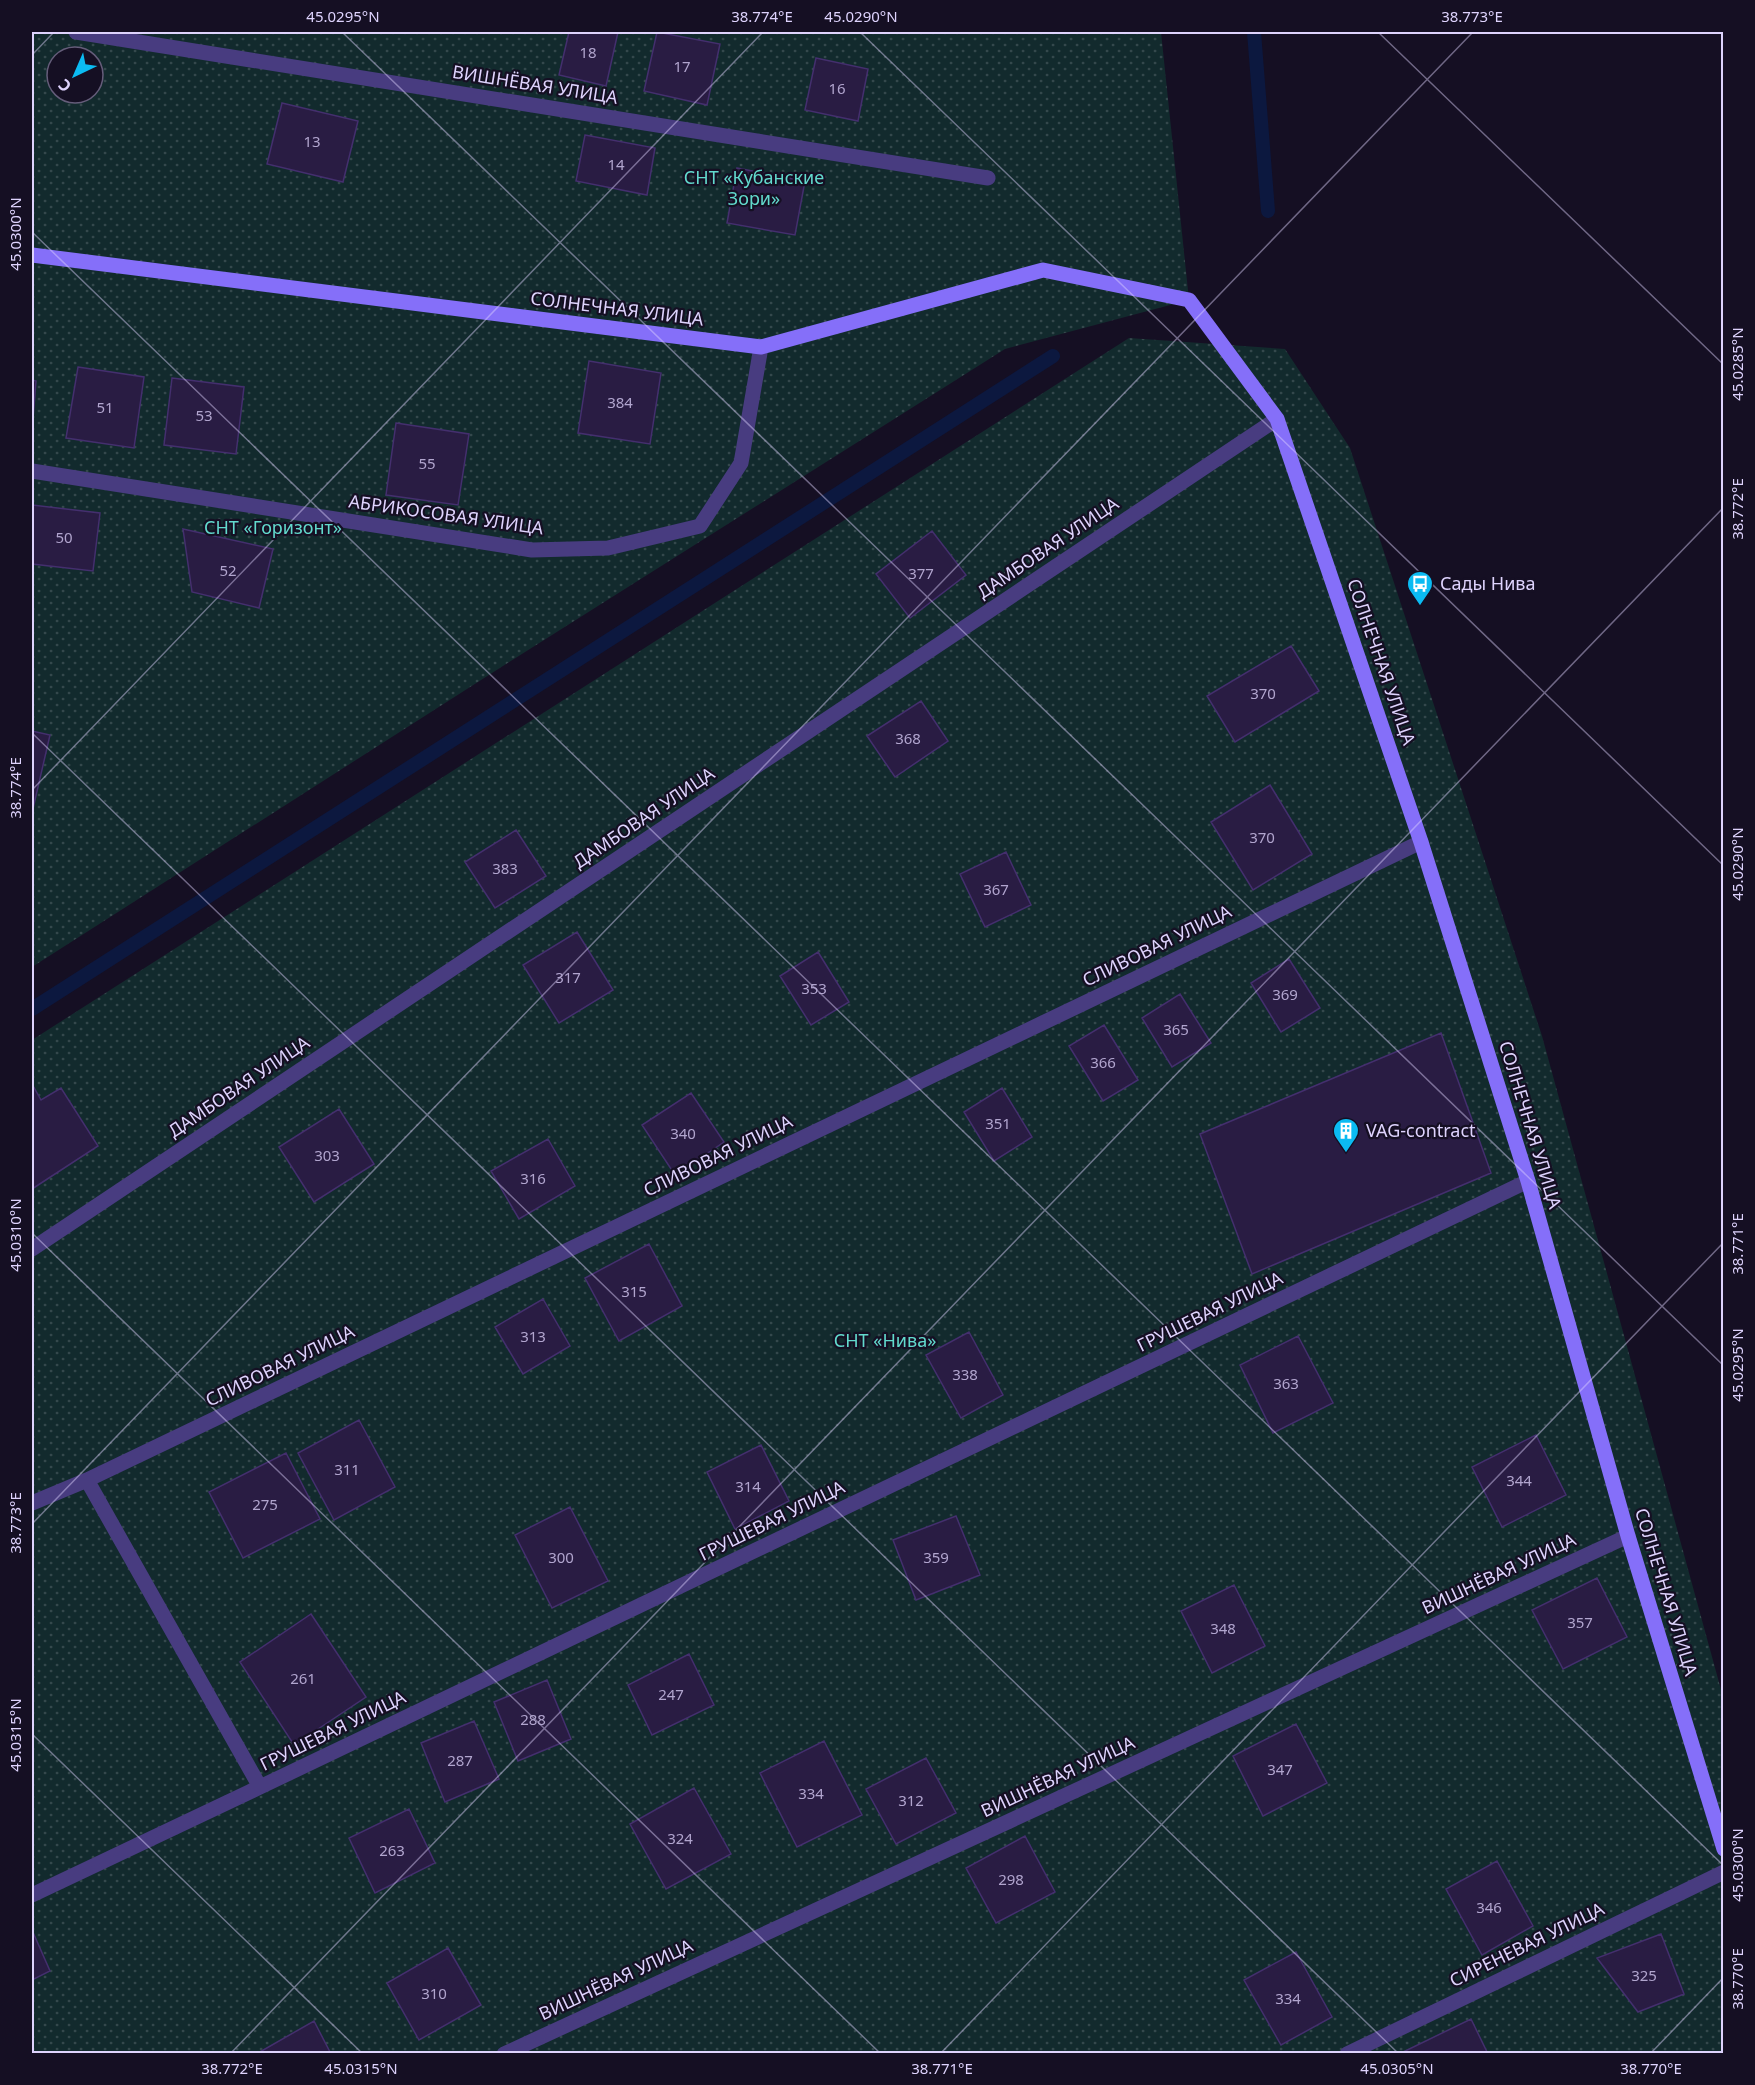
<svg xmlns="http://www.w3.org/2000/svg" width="1755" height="2085" font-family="'Noto Sans',sans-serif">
<defs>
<pattern id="park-dots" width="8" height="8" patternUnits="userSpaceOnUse" patternTransform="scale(1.5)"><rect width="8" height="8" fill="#122a2d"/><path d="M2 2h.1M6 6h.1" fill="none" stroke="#34484c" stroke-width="1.8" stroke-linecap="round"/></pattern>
</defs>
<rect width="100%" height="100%" fill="#150f23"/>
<!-- park -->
<path fill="url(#park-dots)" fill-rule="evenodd" d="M32,32H1161L1189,300L1005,349L514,659L32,967ZM57,57H93V93H57Z
M1129,338L1285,349L1350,448L1542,1036L1723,1697V2053L32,2054V1040Z"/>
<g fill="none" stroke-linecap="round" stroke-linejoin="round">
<!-- stream -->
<path stroke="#0c183f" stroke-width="14" d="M1254,32L1268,211
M32,1009L1053,356"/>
</g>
<!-- building -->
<path fill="#291c43" stroke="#442f6e" stroke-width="1.5" d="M569,32H618L606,86L559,75Z
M657,32L720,44L707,105L644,91Z
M816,58L868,69L858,121L805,110Z
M282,103L358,121L343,182L267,164Z
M585,135L655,148L647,195L576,181Z
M737,168L805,181L795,235L727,223Z
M589,361L661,373L650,444L578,433Z
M78,367L144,377L134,448L66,438Z
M172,378L244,387L236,454L164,445Z
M32,380L36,381L32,432Z
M396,423L469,434L458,505L386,495Z
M32,505L100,513L93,571L32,564Z
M183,529L273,549L259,608L192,592Z
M932,531L966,575L910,618L876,574Z
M1291,646L1319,691L1235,742L1207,696Z
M921,701L948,741L895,777L867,736Z
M32,731L50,735L32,813Z
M1270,785L1312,854L1253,890L1211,822Z
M516,830L546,876L495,908L465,862Z
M1006,852L1031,905L985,927L960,874Z
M577,932L613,990L559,1023L523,965Z
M818,952L849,1002L811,1025L780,976Z
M1289,959L1320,1008L1281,1032L1251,983Z
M1180,994L1211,1043L1172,1067L1142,1018Z
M1104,1025L1138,1080L1103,1101L1069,1046Z
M1441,1033L1491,1173L1252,1274L1200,1134Z
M32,1084L41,1100L61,1088L98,1146L32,1189Z
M1002,1088L1032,1137L994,1161L964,1112Z
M691,1093L724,1142L675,1175L642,1125Z
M339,1109L374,1164L314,1202L279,1147Z
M548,1139L575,1186L519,1219L491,1171Z
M649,1244L682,1306L619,1341L585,1278Z
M543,1299L570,1346L523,1374L495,1327Z
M969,1332L1003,1395L961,1418L926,1355Z
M1298,1336L1333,1403L1273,1433L1240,1365Z
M359,1420L395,1487L334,1520L298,1453Z
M1536,1435L1566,1495L1502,1527L1472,1467Z
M761,1445L789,1501L735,1529L707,1472Z
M286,1453L320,1519L243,1558L209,1492Z
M570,1507L608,1581L552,1608L515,1535Z
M956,1516L980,1575L916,1600L893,1540Z
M1597,1578L1627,1637L1563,1669L1532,1610Z
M1234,1585L1265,1646L1212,1673L1181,1611Z
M311,1614L366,1697L294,1745L240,1662Z
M689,1654L714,1705L652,1735L628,1685Z
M547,1680L571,1739L518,1761L494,1702Z
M474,1721L499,1779L445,1802L421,1743Z
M1296,1724L1327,1783L1263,1816L1233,1756Z
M824,1741L862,1815L797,1847L760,1773Z
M926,1758L956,1813L896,1844L866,1789Z
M694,1788L731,1854L666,1889L630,1824Z
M409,1809L435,1863L375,1893L349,1838Z
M1025,1836L1055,1892L996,1923L966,1868Z
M1497,1861L1533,1926L1482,1955L1446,1889Z
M32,1930L50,1971L32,1980Z
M1661,1934L1684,1994L1638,2012L1597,1958Z
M448,1948L481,2005L419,2040L387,1983Z
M1296,1952L1332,2017L1281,2045L1244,1980Z
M1471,2019L1488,2054H1399Z
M314,2021L331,2054H258V2053Z"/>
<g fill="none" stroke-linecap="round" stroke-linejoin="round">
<!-- street -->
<path stroke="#483c80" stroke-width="15" d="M76,32L988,178
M32,471L532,550L608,548L700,526L741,463L761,347
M32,1249L1277,419
M87,1480L260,1787
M32,1503L87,1480L1421,842
M32,1895L260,1787L1528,1181
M504,2054L1628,1536
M1347,2054L1724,1872"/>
<!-- secondary -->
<path stroke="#856ff9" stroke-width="15" d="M32,255L761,347L1043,270L1189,300L1277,419L1421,842L1528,1181L1628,1536L1724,1849"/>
</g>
<!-- ticks -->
<path fill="none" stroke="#ded3fd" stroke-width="1.5" stroke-opacity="0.45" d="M342,32L1724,1366M860,32L1724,866M1378,32L1724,365M32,55L54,32M32,232L1724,1866M32,733L1399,2054M32,790L763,32M32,1233L881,2054M32,1524L1473,32M32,1734L363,2054M230,2054L1724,507M940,2054L1724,1242M1650,2054L1724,1977"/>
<!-- icons -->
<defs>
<symbol id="bus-pin" viewBox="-11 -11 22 30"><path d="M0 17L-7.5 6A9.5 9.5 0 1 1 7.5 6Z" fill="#0bbbf2" stroke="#150f23"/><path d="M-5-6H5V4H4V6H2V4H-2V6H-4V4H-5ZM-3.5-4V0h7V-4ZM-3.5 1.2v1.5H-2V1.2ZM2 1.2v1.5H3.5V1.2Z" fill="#fff"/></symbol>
<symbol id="building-pin" viewBox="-11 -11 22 30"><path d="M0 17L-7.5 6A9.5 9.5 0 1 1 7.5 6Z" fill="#0bbbf2" stroke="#150f23"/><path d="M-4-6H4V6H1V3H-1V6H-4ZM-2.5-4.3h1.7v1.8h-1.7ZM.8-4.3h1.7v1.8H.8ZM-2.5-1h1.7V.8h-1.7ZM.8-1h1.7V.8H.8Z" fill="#fff"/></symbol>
</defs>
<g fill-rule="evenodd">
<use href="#bus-pin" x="1405" y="569" width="30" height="40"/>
<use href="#building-pin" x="1331" y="1116" width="30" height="40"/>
</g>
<g text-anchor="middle" stroke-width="4.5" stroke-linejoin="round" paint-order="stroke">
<!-- number labels -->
<g font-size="15" fill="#b1a5ce">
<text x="588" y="58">18</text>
<text x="682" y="72">17</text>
<text x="837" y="94">16</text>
<text x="312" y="147">13</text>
<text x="616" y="170">14</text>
<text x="620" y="408">384</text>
<text x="105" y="413">51</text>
<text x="204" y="421">53</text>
<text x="427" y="469">55</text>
<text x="64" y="543">50</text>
<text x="228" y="576">52</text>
<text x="921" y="579">377</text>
<text x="1263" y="699">370</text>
<text x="908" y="744">368</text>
<text x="1262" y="843">370</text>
<text x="505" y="874">383</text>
<text x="996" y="895">367</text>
<text x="568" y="983">317</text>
<text x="814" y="994">353</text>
<text x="1285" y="1000">369</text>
<text x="1176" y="1035">365</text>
<text x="1103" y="1068">366</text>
<text x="998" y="1129">351</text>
<text x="683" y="1139">340</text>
<text x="327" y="1161">303</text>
<text x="533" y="1184">316</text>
<text x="634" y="1297">315</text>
<text x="533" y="1342">313</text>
<text x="965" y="1380">338</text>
<text x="1286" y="1389">363</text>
<text x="347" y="1475">311</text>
<text x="1519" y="1486">344</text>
<text x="748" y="1492">314</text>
<text x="265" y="1510">275</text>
<text x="561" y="1563">300</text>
<text x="936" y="1563">359</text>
<text x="1580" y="1628">357</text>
<text x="1223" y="1634">348</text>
<text x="303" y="1684">261</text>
<text x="671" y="1700">247</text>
<text x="533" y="1725">288</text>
<text x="460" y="1766">287</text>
<text x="1280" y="1775">347</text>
<text x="811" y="1799">334</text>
<text x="911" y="1806">312</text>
<text x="680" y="1844">324</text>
<text x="392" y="1856">263</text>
<text x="1011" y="1885">298</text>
<text x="1489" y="1913">346</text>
<text x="1644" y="1981">325</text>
<text x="434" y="1999">310</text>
<text x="1288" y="2004">334</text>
</g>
<!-- street labels -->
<g font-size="18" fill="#ded3fd" stroke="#150f23">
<text transform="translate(535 85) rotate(9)" y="6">ВИШНЁВАЯ УЛИЦА</text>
<text transform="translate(617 309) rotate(7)" y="6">СОЛНЕЧНАЯ УЛИЦА</text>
<text transform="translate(446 515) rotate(8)" y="6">АБРИКОСОВАЯ УЛИЦА</text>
<text transform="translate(1048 548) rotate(-34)" y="6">ДАМБОВАЯ УЛИЦА</text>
<text transform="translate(1381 662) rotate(71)" y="6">СОЛНЕЧНАЯ УЛИЦА</text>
<text transform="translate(644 818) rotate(-34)" y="6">ДАМБОВАЯ УЛИЦА</text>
<text transform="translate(1157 946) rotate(-26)" y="6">СЛИВОВАЯ УЛИЦА</text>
<text transform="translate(239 1087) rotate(-34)" y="6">ДАМБОВАЯ УЛИЦА</text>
<text transform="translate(1530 1125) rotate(73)" y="6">СОЛНЕЧНАЯ УЛИЦА</text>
<text transform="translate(718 1156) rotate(-26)" y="6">СЛИВОВАЯ УЛИЦА</text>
<text transform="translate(1210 1312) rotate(-26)" y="6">ГРУШЕВАЯ УЛИЦА</text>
<text transform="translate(280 1366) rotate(-26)" y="6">СЛИВОВАЯ УЛИЦА</text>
<text transform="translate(772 1521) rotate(-26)" y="6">ГРУШЕВАЯ УЛИЦА</text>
<text transform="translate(1499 1574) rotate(-25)" y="6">ВИШНЁВАЯ УЛИЦА</text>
<text transform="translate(1666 1592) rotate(73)" y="6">СОЛНЕЧНАЯ УЛИЦА</text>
<text transform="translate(333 1731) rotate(-26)" y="6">ГРУШЕВАЯ УЛИЦА</text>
<text transform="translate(1058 1777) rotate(-25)" y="6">ВИШНЁВАЯ УЛИЦА</text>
<text transform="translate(1527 1945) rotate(-26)" y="6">СИРЕНЕВАЯ УЛИЦА</text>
<text transform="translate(616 1980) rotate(-25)" y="6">ВИШНЁВАЯ УЛИЦА</text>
</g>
<!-- park labels -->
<g font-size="18" fill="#62dacd" stroke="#150f23">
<text x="754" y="184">СНТ «Кубанские<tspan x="754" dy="21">Зори»</tspan></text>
<text x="273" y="534">СНТ «Горизонт»</text>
<text x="885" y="1347">СНТ «Нива»</text>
</g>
<!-- poi labels -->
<g font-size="18" fill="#ded3fd" stroke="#150f23" text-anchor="start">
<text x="1440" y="590">Сады Нива</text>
<text x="1366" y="1137">VAG-contract</text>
</g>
</g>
<!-- border -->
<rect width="1755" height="2085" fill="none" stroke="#150f23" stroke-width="66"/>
<!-- north arrow -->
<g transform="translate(75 75) rotate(224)"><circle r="28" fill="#150f23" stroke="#655d7a" stroke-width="1.5"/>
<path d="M0-4.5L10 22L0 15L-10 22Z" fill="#0bbbf2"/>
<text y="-9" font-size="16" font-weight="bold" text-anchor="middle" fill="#ded3fd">С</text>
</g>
<rect x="33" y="33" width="1689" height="2019" fill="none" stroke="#ded3fd" stroke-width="2"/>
<g font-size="15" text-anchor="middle" fill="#ded3fd">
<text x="343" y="22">45.0295°N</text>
<text x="762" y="22">38.774°E</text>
<text x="861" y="22">45.0290°N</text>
<text x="1472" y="22">38.773°E</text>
<text transform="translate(16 234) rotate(-90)" y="5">45.0300°N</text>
<text transform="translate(1738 364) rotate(-90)" y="5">45.0285°N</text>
<text transform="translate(1738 509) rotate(-90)" y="5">38.772°E</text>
<text transform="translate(16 788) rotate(-90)" y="5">38.774°E</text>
<text transform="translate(1738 864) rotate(-90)" y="5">45.0290°N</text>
<text transform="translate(16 1235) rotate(-90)" y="5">45.0310°N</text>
<text transform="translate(1738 1244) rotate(-90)" y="5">38.771°E</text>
<text transform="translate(1738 1365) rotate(-90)" y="5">45.0295°N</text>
<text transform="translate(16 1523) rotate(-90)" y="5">38.773°E</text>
<text transform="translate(16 1735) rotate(-90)" y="5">45.0315°N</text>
<text transform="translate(1738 1865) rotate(-90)" y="5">45.0300°N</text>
<text transform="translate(1738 1979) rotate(-90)" y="5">38.770°E</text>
<text x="232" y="2074">38.772°E</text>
<text x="361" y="2074">45.0315°N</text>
<text x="942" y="2074">38.771°E</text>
<text x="1397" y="2074">45.0305°N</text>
<text x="1651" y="2074">38.770°E</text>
</g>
</svg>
